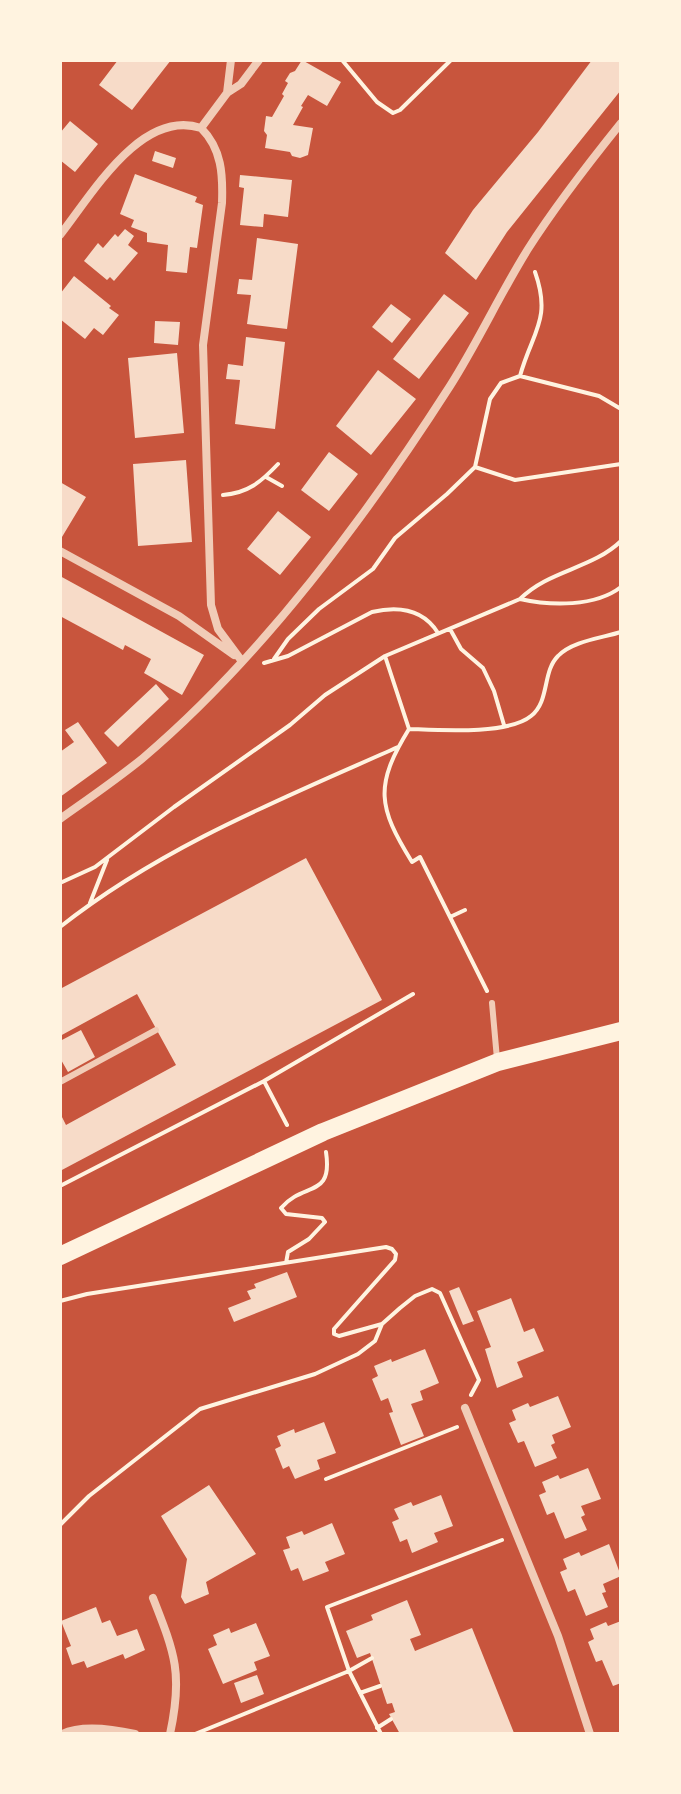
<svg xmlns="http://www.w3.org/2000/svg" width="681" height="1794" font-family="Overpass,sans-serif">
<rect width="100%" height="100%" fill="#c8553d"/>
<!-- building -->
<path fill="#f7dbc8" d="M118,60H171L132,110L99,85Z
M302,60L341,82L327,106L308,95L301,106L303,107L293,125L313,128L308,155L300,158L292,156L290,152L265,148L267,135L264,131L266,116L272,117L284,96L282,94L288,83L285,81L290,73L295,71Z
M592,60H621V90L507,232L476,280L445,253L473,210L538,132Z
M70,121L98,144L75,172L60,160V133Z
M155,151L176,158L173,168L152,161Z
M135,174L197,197L195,202L203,205L197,248L190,247L187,273L166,271L168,245L147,242V233L131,227L134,220L120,214Z
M240,175L292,180L288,217L264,214L263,227L240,225L244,188L239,187Z
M125,229L134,236L128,245L138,253L114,281L110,277L107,280L84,261L98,243L103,248L115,234L118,237Z
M257,238L298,244L287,329L247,324L251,295L237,294L239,279L252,280Z
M74,276L111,306L109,308L119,315L103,335L94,328L85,339L60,319V294Z
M444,294L469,313L419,379L393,359Z
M391,304L411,319L392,343L372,327Z
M155,321L180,322L178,345L154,343Z
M246,337L285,342L275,429L235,424L240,380L226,379L228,364L243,366Z
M177,353L184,433L135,438L128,358Z
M378,370L416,399L371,455L336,426Z
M329,452L358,474L329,511L301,490Z
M186,460L192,542L138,546L133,464Z
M60,482L86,497L62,537L60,536Z
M278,511L311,537L280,575L247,549Z
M60,576L204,655L182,695L144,673L151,659L125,645L123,650L60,616Z
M156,684L169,699L118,747L104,733Z
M78,722L107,763L60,797V752L74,742L65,730Z
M306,858L382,1000L60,1171V1113L66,1125L176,1065L137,994L60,1036V989Z
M81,1030L95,1057L68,1072L60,1058V1041Z
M287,1272L297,1297L234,1322L228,1308L251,1299L247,1291L256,1288L254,1284Z
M459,1287L474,1321L463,1325L449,1291Z
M511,1298L524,1332L534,1328L544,1351L517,1362L523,1377L497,1388L485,1349L491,1347L477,1311Z
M425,1349L439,1383L420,1391L423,1400L411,1404L424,1436L401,1445L389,1413L393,1412L388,1398L381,1401L372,1379L378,1376L374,1366L391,1359L392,1362Z
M558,1396L571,1427L552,1435L555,1443L551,1445L557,1458L535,1467L524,1441L518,1443L509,1423L516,1420L512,1410L528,1403L530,1407Z
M324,1422L336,1453L317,1460L320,1469L295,1479L289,1466L283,1469L275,1449L281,1446L277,1436L294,1429L295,1433Z
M588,1468L601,1499L581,1506L585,1515L581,1517L587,1530L565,1539L554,1512L547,1515L539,1495L546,1492L542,1482L558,1475L560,1479Z
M209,1485L256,1554L206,1582L209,1594L185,1604L181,1597L187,1559L161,1516Z
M441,1495L453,1526L434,1533L438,1542L412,1553L407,1539L400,1542L392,1522L399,1519L394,1509L411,1502L413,1506Z
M332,1523L345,1554L325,1562L329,1571L303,1581L298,1568L291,1571L283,1550L290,1548L286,1537L302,1531L304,1535Z
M609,1544L621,1576L603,1584L606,1592L602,1593L608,1607L586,1616L575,1589L568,1592L560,1572L567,1569L563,1559L579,1552L581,1556Z
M407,1600L421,1635L410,1639L415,1651L472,1628L514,1733L400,1734L389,1714L395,1712L392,1703L387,1704L370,1653L357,1658L346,1631L373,1620L371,1615Z
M96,1607L102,1623L110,1620L117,1636L137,1629L145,1650L125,1659L123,1654L87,1668L84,1661L72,1665L66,1648L71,1646L61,1621Z
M621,1621V1683L613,1686L602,1660L596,1662L588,1642L594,1639L590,1629L606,1622L608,1626Z
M256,1623L270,1656L254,1662L257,1670L223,1684L208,1649L217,1645L213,1635L229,1628L231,1633Z
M257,1675L264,1694L241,1703L234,1683Z"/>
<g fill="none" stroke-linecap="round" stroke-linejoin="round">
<!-- path -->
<path stroke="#fff3e0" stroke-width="4" d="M342,60L377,102L393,113L400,110L451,60
M520,376C532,332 552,320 535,272
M475,467L515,480L621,464
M266,477L282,486
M223,495C248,493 261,482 278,464
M520,599C549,570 592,569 621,541
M450,629L461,649L483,668L494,691L504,725
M274,659L288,639L319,609L373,569L395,538L447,494L475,467L490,399L501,383L520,376L599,396L621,409
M264,663L288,656L372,612C398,606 423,609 438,633
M409,729C438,730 508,735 531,716C550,701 542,672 558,656C572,641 602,638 621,632
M60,883L95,867L174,807L290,725L325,695L385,656
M90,903L107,860
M450,917L465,910
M60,927C161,847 281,799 398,747
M487,991L420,857L412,862C378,807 374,786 409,729L385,656L520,599C551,606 595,607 621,587
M264,1081L287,1125
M60,1186L264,1081L413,994
M286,1263L288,1252L309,1239L325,1222L322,1218L286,1214L281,1208C304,1181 333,1199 326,1152
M60,1301L87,1294L386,1247L392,1249L396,1254L395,1260L334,1329V1334L339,1336L382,1324
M326,1479L457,1427
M60,1525L89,1496L200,1409L315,1374L358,1354L375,1341L382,1324L400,1308L415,1296L432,1289L440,1293L479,1380L471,1395
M372,1658L349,1671L381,1734
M360,1693L380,1686
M377,1728L391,1719
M195,1734L349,1671L327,1607L502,1540"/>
<!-- service -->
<path stroke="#f1ccb7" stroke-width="6" d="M492,1003L497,1059
M60,1082L156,1030"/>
<!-- minor -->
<path stroke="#f1ccb7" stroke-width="8" d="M227,93L231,60
M60,235C91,196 141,108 201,128
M60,551L179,616L234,655
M241,660L218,629L211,605L203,345L222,203C223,175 222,149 201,128L227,93L241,84L259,60
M60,819C88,799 116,780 143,758C262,657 366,517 450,386C478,342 500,294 528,249C556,205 588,164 621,123
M465,1408L558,1636L590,1734
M153,1598C175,1654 183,1674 170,1734
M62,1734C83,1724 113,1729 135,1734"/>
<!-- primary -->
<path stroke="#fff3e0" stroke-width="18" d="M60,1256L323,1132L498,1062L621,1031"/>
</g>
<!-- border -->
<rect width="681" height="1794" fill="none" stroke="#fff3e0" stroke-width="124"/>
</svg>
